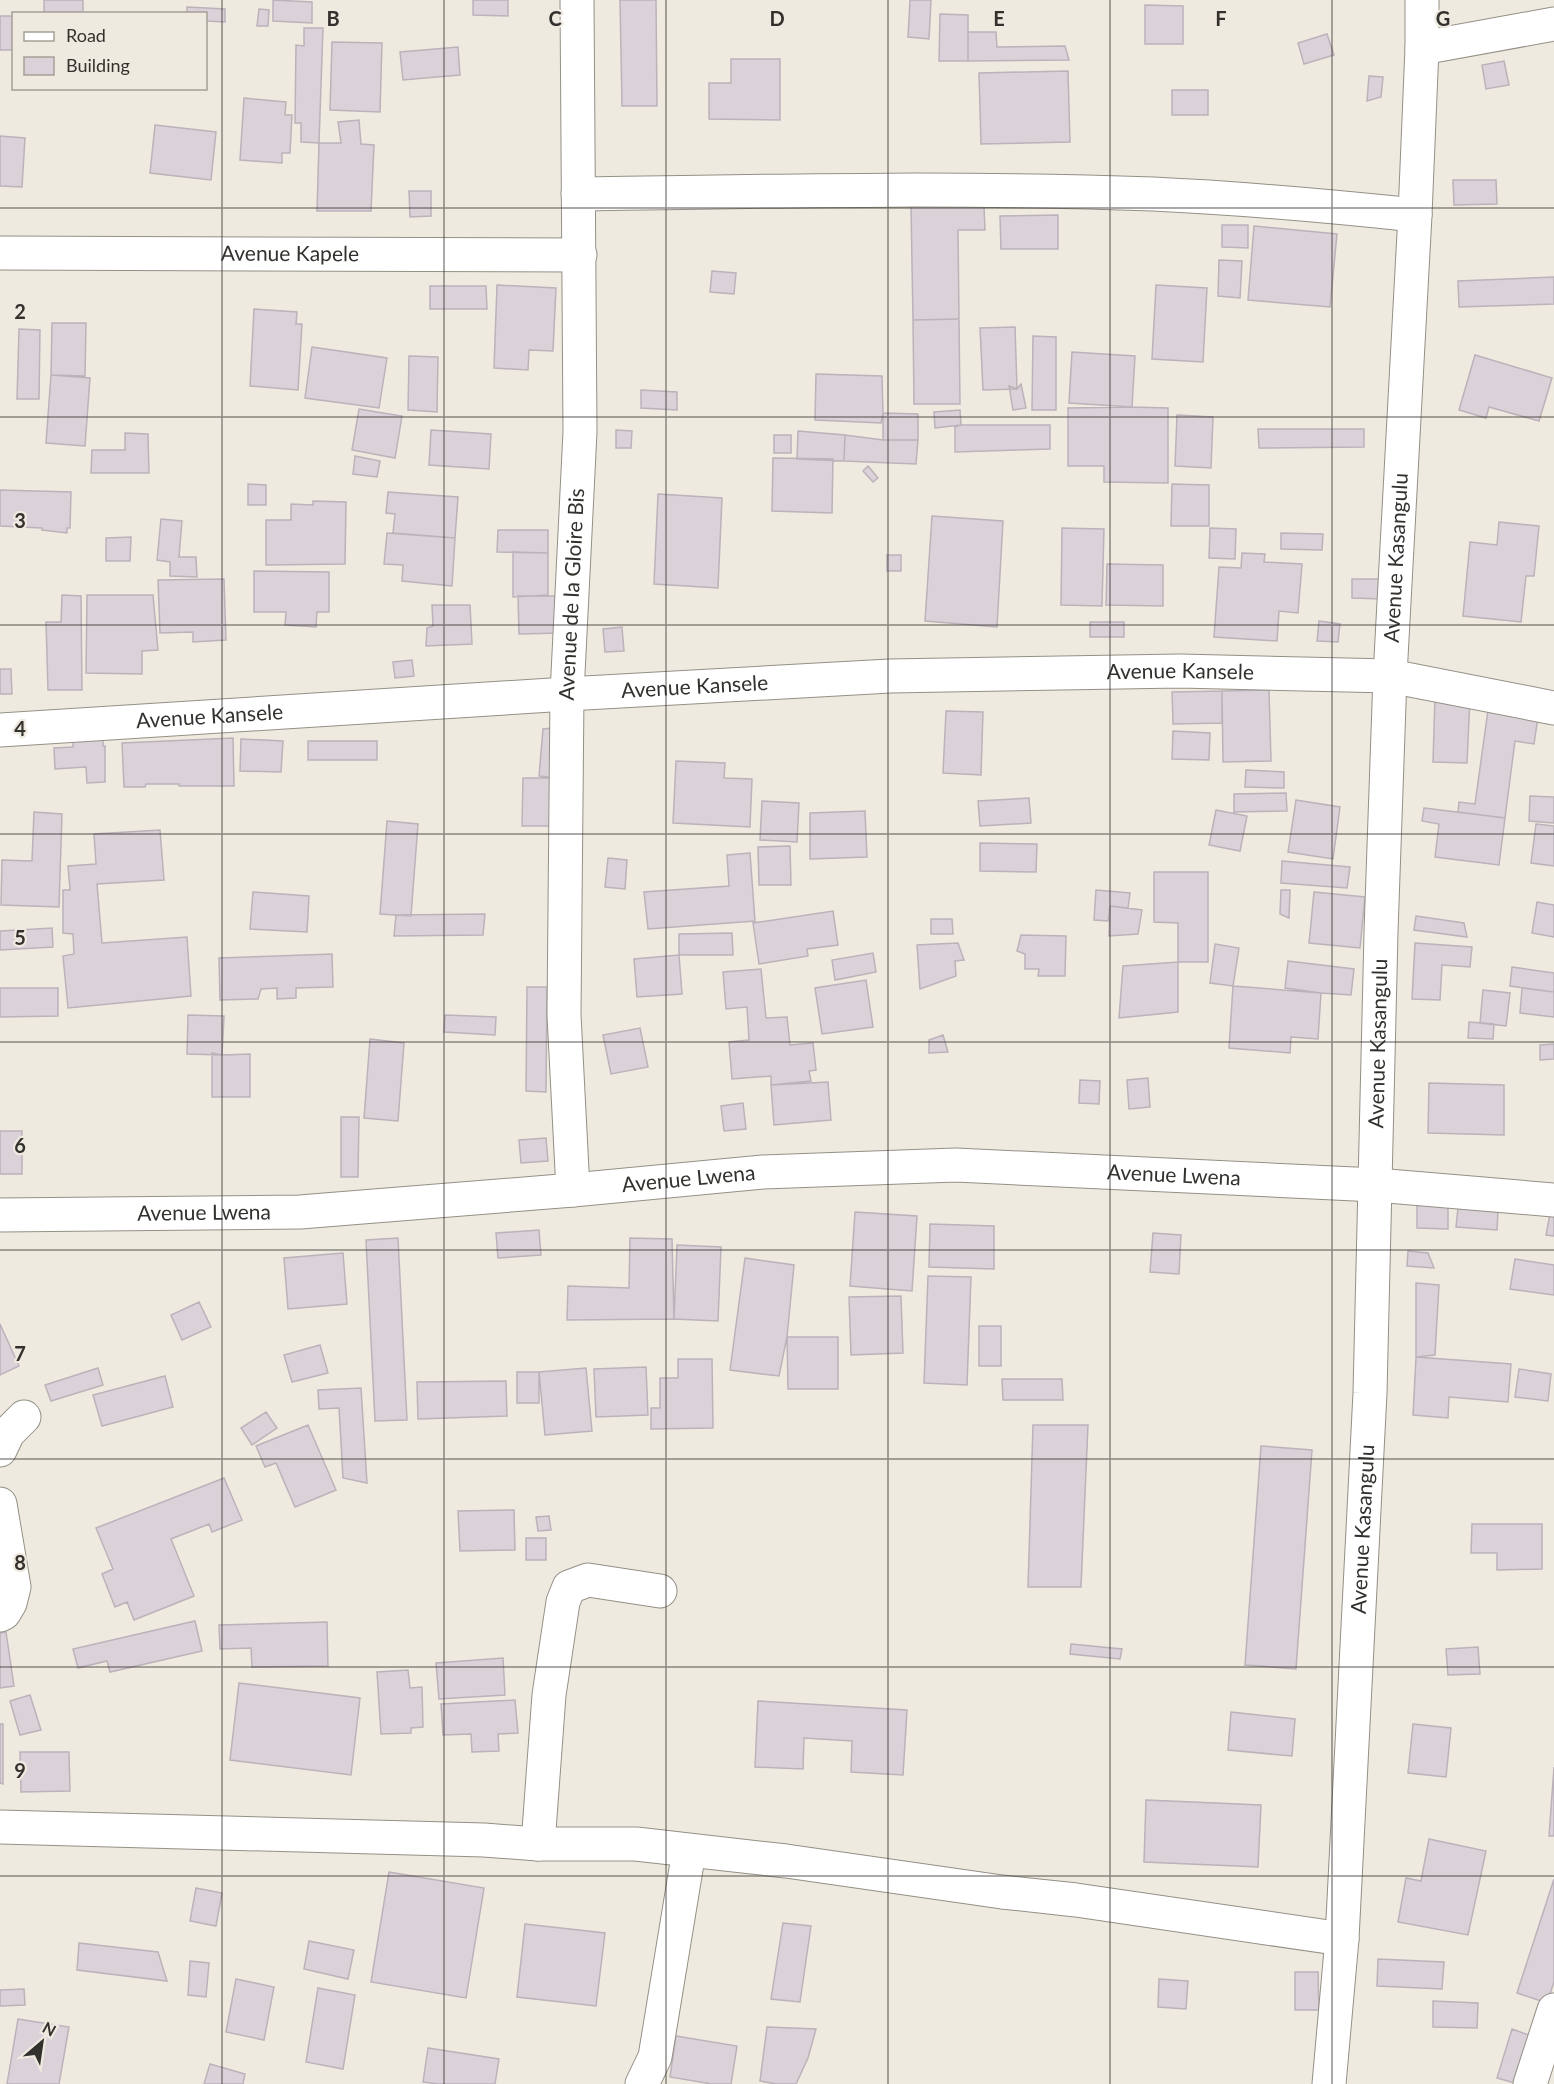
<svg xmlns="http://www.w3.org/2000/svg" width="1554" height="2084" font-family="Lato,sans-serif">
<rect width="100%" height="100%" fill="#efeae0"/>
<!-- building -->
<path fill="#dad1d9" stroke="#bbb2ba" stroke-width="1.5" d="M44,0H83V14H44Z
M273,0L312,2V23L273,21Z
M473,0H508V16L473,15Z
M620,0H656L657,106H622Z
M910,0H931L929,39L908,37Z
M1145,5L1183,6V44H1145Z
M187,7L225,9V22L206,21V14H187Z
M259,9L269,10L268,26H257Z
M940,14L968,15V61H939Z
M0,16H14V50H0Z
M304,28H323L319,143L301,142V123H295L296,45L304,46Z
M968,32H996L997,47L1065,46L1069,60L968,61Z
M1327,34L1334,55L1304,64L1298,43Z
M332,42L382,43L380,112L330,110Z
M458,47L460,75L403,80L400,52Z
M731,59H780V120L709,119V83H731Z
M1504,61L1509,85L1486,89L1482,65Z
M1068,71L1070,142L981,144L979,73Z
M1369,76L1383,77L1381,97L1367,101Z
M1172,90H1208V115H1172Z
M244,98L286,102L285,115H292L290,153H282V163L240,160Z
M359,120L361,144L374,145L371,211H317L319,143H341L338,122Z
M155,125L216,132L211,180L150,173Z
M0,136L25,138L22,187L0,186Z
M1453,180H1496L1497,204L1454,205Z
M409,191H431V216L410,217Z
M911,206L984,207L985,230H958L959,319L913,320Z
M1058,215V249H1001L1000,216Z
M1222,225H1248V248L1222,247Z
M1254,226L1337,234L1330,307L1248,300Z
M1219,260L1242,261L1240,298L1218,296Z
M712,271L736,273L734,294L710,292Z
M1554,277V304L1459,307L1458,281Z
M497,285L556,288L553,351L529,350L528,370L494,368Z
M1156,285L1207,288L1203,362L1152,359Z
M430,286H486L487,309H430Z
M254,309L297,312L296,324H302L298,390L250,386Z
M959,319L960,404H914L913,320Z
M52,323H86L85,376L51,375Z
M1015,327L1017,389L983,390L980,328Z
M19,329L40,330L39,399H17Z
M1033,336L1056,337V410H1032Z
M312,347L387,358L379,408L305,398Z
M1072,352L1135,356L1132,407L1069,403Z
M1475,355L1552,378L1539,421L1489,407L1486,418L1459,410Z
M409,356L438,357L437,412L408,410Z
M816,374L882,376L883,413L881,423L815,420Z
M51,375L90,378L85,446L46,443Z
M1021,384L1026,408L1013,410L1009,386L1017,389Z
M641,390L677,392V410L641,408Z
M1132,407L1168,408V483L1104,482V466H1068V408Z
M359,409L402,416L395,458L352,450Z
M960,410L961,425L935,428L934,412Z
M883,413L918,414V440H883Z
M1177,415L1213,417L1211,468L1175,466Z
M961,425H1050V449L955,452V427Z
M1258,429H1364V447L1259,448Z
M431,430L491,434L489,469L429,465Z
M616,430L632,431L631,448H616Z
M798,431L845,435L844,461L797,459Z
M125,433L148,434L149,473H91L92,450H125Z
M774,435H791V453H774Z
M845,435L883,440H918L916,464L844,461Z
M355,456L380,461L377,477L353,474Z
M773,458L833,459L832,513L772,511Z
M868,466L878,478L873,482L863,471Z
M248,484L266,485V505H248Z
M1172,484L1209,485V526H1171Z
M0,490L71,492L70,528H67V533L42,530V528L0,526Z
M388,492L458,497L455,538L393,533L395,514L386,513Z
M658,494L722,498L718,588L654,584Z
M313,501L346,502L345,564L266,565V520H291V504L313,505Z
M932,516L1003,521L997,627L925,621Z
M161,519L182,521L179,557H196L197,577L170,576V562L157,560Z
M1499,522L1539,526L1534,576H1526L1521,622L1463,616L1470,542L1497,545Z
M1062,528L1104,529L1102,606L1061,605Z
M1210,528L1236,529L1235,559L1209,558Z
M498,530H548V553L497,552Z
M387,533L455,538L452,586L402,581L403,565L384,564Z
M1281,533L1323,534L1322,550L1281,549Z
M131,537L130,561H106V538Z
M513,552L548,553V595L513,597Z
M1242,553L1265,554L1264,562L1302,564L1298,613L1279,611L1277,641L1214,637L1219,567L1241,568Z
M887,555H901V571H887Z
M1107,564L1163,565V606L1106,605Z
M254,571L329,572V612H317L316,627L285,625L286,612H254Z
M224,579L226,640L193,642V632L160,633L158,580Z
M1352,579H1383L1382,599L1352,598Z
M62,595L81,596L82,690H48L46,622H61Z
M87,595H153L158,650L142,651V674L86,673Z
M518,596H560L561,633L519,634Z
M432,605H470L472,644L426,646L427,628L433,626Z
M1319,621L1340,624L1338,642L1317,641Z
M1090,622H1124V637H1090Z
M622,627L624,651L605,652L603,629Z
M412,660L414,676L395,678L393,662Z
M0,669H11L12,694H0Z
M1269,690L1271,761L1223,762L1222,691Z
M1222,691V723L1173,724L1172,692Z
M1435,697L1470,698L1467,763L1433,762Z
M1488,710L1538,717L1534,744L1515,741L1505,818L1458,812L1459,802L1475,804Z
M946,711L983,712L981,775L943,773Z
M562,727L558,778L539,776L543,729Z
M1173,731L1210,733L1209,760L1172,759Z
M233,738L234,786H179V784H146L145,787H124L122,743Z
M241,739L283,741L281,772L240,771Z
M103,740V746H105V782L87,783L86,767L55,769L54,748L73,747V741Z
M308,741H377V760H308Z
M676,761L725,763L724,778L752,779L750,827L673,823Z
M1246,770L1284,772V788L1245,787Z
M523,778H558V826H522Z
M1286,793L1287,811L1234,812V794Z
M1530,796L1554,797V823L1529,821Z
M1029,798L1031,823L980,826L978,801Z
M1296,800L1340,807L1333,859L1288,852Z
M762,801L799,803L797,842L760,840Z
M1424,808L1505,818L1499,865L1435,857L1439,824L1422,821Z
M1216,810L1247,816L1240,851L1209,845Z
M865,811L867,857L810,859V813Z
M34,812L62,814L59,907L1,905L2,860L32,861Z
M387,821L418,824L411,916L380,914Z
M1536,824L1554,826V866L1531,863Z
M160,830L164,880L97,884L102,943L187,937L191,996L68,1008L63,956L74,954L73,934L63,933V890H70L68,866L96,864L94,834Z
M980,843L1037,844L1036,872L980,871Z
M790,846L791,885H759L758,847Z
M750,853L755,921L648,929L644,892L729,886L727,855Z
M608,858L627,860L625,889L605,887Z
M1282,861L1350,867L1347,888L1281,883Z
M1154,872H1208V962H1178V923L1154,922Z
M1096,890L1130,893L1128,908L1110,906L1108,921L1094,920Z
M1281,890H1290L1289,918L1280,914Z
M253,892L309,896L307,932L250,929Z
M1314,892L1365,897L1360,948L1309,943Z
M1537,902L1554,905V937L1532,933Z
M1110,906L1142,910L1138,934L1109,936Z
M833,911L838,945L807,949L808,956L759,964L753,923Z
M485,914L483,935L394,936L396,915Z
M1416,916L1464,923L1467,937L1414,930Z
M931,919H952L953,934H931Z
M52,928L53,947L0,950V931Z
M732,933L733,955H679V934Z
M1021,935L1066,936L1065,976H1038L1039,969H1025V954L1017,951Z
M958,943L964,960L955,961L956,976L920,989L917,945Z
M1415,943L1472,947L1470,967L1442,965L1440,1000L1412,999Z
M1215,944L1239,948L1233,986L1210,983Z
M873,953L876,972L835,980L832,960Z
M332,954L333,987L296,988V998L277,999V988L261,989L258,999L220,1000L219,958Z
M679,955L682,994L637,997L634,959Z
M1288,961L1354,969L1351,995L1321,993L1285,988Z
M1178,962V1012L1119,1018L1123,966Z
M1512,967L1554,973V992L1510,986Z
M761,969L766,1018L787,1017L790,1045L813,1043L816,1070L809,1071L811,1081L771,1085V1076L732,1079L729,1042L749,1040L747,1007L726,1009L723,972Z
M866,980L873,1027L822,1034L815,988Z
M1233,986L1321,993L1318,1039L1291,1037L1290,1053L1229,1048Z
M527,987H547L546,1092L526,1091Z
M0,988H58V1016L0,1017Z
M1522,988L1554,992V1017L1520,1013Z
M1483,990L1510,993L1506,1026L1480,1023Z
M188,1015L224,1016L222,1055L187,1054Z
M445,1015L496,1017L495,1035L444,1032Z
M1469,1022L1494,1024L1493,1039L1468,1038Z
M640,1028L648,1067L611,1074L603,1035Z
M943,1035L948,1052L929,1053V1040Z
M370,1039L404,1043L398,1121L364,1118Z
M1554,1044V1059L1540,1060V1045Z
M212,1053L222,1055L250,1054V1097H212Z
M1148,1078L1150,1107L1129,1109L1127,1080Z
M1080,1080L1100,1081L1099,1104L1079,1103Z
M828,1082L831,1120L774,1125L771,1085Z
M1429,1083L1504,1085V1135L1428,1133Z
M743,1103L746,1129L724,1131L721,1106Z
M341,1117H359L358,1177H341Z
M0,1131H22V1174H0Z
M546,1138L548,1161L521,1163L519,1140Z
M1417,1204H1448V1229L1417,1228Z
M1458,1208L1498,1212L1497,1230L1456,1227Z
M855,1212L917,1216L912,1291L850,1286Z
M1550,1214L1554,1215V1236L1546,1235Z
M930,1224L994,1226V1269L929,1267Z
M539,1230L541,1255L498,1258L496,1233Z
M1153,1233L1181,1235L1179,1274L1150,1272Z
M398,1238L407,1420L375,1421L366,1240Z
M630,1238L672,1239L674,1319L567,1320L568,1286L629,1288Z
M677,1245L721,1247L718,1321L674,1319Z
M1408,1251L1428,1253L1434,1268L1407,1266Z
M343,1253L347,1304L288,1309L284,1258Z
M745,1258L794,1265L787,1337L779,1376L730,1370Z
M1515,1259L1554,1265V1295L1510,1289Z
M928,1276L971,1277L967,1385L924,1383Z
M1416,1283L1439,1285L1435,1355L1416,1357Z
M901,1296L903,1353L851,1355L849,1297Z
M199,1302L211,1327L182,1340L171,1315Z
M0,1324L19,1366L0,1375Z
M979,1326H1001V1366H979Z
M787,1337H838V1389H788Z
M320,1345L328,1373L292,1382L284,1355Z
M1416,1357L1511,1364L1508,1402L1449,1397L1448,1418L1413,1415Z
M678,1359H712L713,1428L651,1429V1408H660V1378H678Z
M646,1367L648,1415L596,1417L594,1369Z
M98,1368L103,1385L51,1401L45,1385Z
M586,1368L592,1431L545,1435L539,1372Z
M1519,1369L1551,1374L1548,1401L1515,1397Z
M517,1372H539V1403H517Z
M165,1376L173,1407L102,1426L93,1395Z
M1002,1379H1062L1063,1400H1003Z
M506,1381L507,1416L418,1419L417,1382Z
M361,1388L367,1483L343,1478L339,1408L319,1409L318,1390Z
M266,1412L277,1428L252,1445L241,1428Z
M308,1425L336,1490L295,1507L276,1463L265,1467L256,1446Z
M1033,1425H1088L1081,1587H1028Z
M1261,1446L1312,1450L1296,1669L1245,1665Z
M224,1478L242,1520L212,1532L209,1524L171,1539L194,1596L134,1620L127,1602L115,1607L102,1574L113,1569L96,1528Z
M514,1510L515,1550L460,1551L458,1511Z
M549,1516L551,1530L538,1531L536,1517Z
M1472,1524H1542V1569L1497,1570V1553H1471Z
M526,1538H546V1560H526Z
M195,1621L202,1651L110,1672L107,1661L78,1668L73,1649Z
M327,1622L328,1666L252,1667L251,1648L220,1649L219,1625Z
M6,1632L14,1686L0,1688V1633Z
M1071,1644L1122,1649L1120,1659L1070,1654Z
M1478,1647L1480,1674L1448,1675L1446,1649Z
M503,1658L505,1695L439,1699L436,1663Z
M408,1670L410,1688L422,1687L423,1727L411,1728V1733L381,1734L377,1672Z
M239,1683L360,1698L351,1775L230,1760Z
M30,1695L41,1730L20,1735L10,1701Z
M515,1700L518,1733L498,1734L499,1751L472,1752L471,1734L443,1735L441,1704Z
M758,1701L907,1710L903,1775L851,1772L852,1741L804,1738L803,1769L755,1767Z
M1231,1712L1295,1719L1292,1756L1228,1750Z
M0,1724H3V1784L0,1783Z
M1413,1724L1451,1728L1446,1777L1408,1773Z
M20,1752H69L70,1791L21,1792Z
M1554,1767V1836H1549Z
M1146,1800L1261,1805L1258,1867L1144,1862Z
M1429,1839L1486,1851L1468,1935L1398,1922L1406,1878L1421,1881Z
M389,1872L484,1888L466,1998L371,1982Z
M1554,1879V1982L1547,2003L1517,1993Z
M196,1888L222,1893L216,1926L190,1921Z
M783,1923L811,1926L800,2002L771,1999Z
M525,1924L605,1933L596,2006L517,1997Z
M309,1941L354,1950L348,1979L304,1969Z
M79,1943L158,1952L167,1981L77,1970Z
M1378,1959L1444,1962L1442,1989L1377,1986Z
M190,1961L209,1963L206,1997L188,1995Z
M1295,1972H1318L1319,2010H1295Z
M236,1979L274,1987L264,2040L226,2032Z
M1159,1979L1188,1981L1186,2009L1158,2007Z
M318,1988L355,1995L343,2069L306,2062Z
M24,1989L25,2005L0,2006V1990Z
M1433,2001L1478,2003L1477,2028L1433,2027Z
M18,2019L69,2027L59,2084H7Z
M767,2027L816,2029L808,2058L796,2084H776L760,2081Z
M1512,2029L1529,2035L1515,2083L1497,2078Z
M676,2036L737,2046L731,2084H712L670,2077Z
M428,2048L499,2059L495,2084H438L423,2082Z
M210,2064L245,2074L243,2084H204Z"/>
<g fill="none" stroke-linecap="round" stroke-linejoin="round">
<defs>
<g id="minor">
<path d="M1422,48L1554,24"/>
<path d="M578,194C770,191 962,187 1153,194C1241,198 1328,206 1415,215"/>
<path id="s1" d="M0,253L580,255"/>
<path id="s2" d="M0,730L567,694L890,676L1180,671L1390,676L1554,708"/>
<path id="s3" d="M573,1190L564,1015L567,694L580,432L577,0"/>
<path id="s4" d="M0,1215L300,1212L573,1190L763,1172L956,1165L1376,1185L1554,1200"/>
<path d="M0,1450L8,1433L24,1417"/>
<path d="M0,1504L14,1587L10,1603L4,1613L0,1615"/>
<path d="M0,1827L484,1840L538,1844H636L786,1861L1002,1892L1076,1900L1342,1939"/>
<path d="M538,1844L549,1695L563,1602L569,1587L588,1580L660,1591"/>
<path d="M642,2084L655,2057L689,1851"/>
<path id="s5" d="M1329,2084L1342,1939L1370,1393L1381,932L1390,676L1415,215L1422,48V0"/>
<path d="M1530,2084L1554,2010"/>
</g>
</defs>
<!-- minor casing -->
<use href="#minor" stroke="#949086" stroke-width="35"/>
<!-- minor -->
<use href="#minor" stroke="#fff" stroke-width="33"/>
</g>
<!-- grid -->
<path fill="none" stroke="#33312d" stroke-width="1.5" stroke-opacity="0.55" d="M222,0V2084M444,0V2084M666,0V2084M888,0V2084M1110,0V2084M1332,0V2084M0,208H1554M0,417H1554M0,625H1554M0,834H1554M0,1042H1554M0,1250H1554M0,1459H1554M0,1667H1554M0,1876H1554"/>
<g text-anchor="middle" stroke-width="4.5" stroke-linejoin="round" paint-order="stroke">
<!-- street labels -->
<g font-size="21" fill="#33312d" stroke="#efeae0">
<text dy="7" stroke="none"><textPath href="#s1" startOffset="290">Avenue Kapele</textPath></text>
<text dy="7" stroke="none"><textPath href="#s5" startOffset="1528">Avenue Kasangulu</textPath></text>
<text dy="7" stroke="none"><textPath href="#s3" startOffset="596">Avenue de la Gloire Bis</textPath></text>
<text dy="7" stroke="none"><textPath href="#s2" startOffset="1182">Avenue Kansele</textPath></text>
<text dy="7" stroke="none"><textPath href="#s2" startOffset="696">Avenue Kansele</textPath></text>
<text dy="7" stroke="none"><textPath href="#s2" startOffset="210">Avenue Kansele</textPath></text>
<text dy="7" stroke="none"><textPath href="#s5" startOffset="1042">Avenue Kasangulu</textPath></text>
<text dy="7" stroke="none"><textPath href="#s4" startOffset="1176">Avenue Lwena</textPath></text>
<text dy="7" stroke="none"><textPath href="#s4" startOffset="690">Avenue Lwena</textPath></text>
<text dy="7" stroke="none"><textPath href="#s4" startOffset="204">Avenue Lwena</textPath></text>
<text dy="7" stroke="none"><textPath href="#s5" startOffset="556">Avenue Kasangulu</textPath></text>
</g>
</g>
<g font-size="20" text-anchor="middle" font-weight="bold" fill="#33312d" stroke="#efeae0" stroke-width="4.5" stroke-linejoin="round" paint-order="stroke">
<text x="333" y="26">B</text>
<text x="555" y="26">C</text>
<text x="777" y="26">D</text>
<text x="999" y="26">E</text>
<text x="1221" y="26">F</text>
<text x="1443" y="26">G</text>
<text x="20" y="319">2</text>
<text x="20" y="528">3</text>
<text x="20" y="736">4</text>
<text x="20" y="945">5</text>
<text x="20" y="1153">6</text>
<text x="20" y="1361">7</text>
<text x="20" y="1570">8</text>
<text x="20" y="1778">9</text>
</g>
<!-- legend -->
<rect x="12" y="12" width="195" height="78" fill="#efeae0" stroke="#a4a098" stroke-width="1.5"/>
<rect x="24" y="32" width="30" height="9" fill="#ffffff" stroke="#a4a098" stroke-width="1.5"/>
<text x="66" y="42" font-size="18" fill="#33312d">Road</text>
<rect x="24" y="57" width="30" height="18" fill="#dad1d9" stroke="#a4a098" stroke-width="1.5"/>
<text x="66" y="72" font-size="18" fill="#33312d">Building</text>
<!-- north arrow -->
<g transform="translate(42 2042) rotate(29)" stroke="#efeae0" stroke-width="4.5" paint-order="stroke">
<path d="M0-4.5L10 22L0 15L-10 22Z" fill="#33312d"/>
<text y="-9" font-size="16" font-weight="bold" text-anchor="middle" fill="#33312d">N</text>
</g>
</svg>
